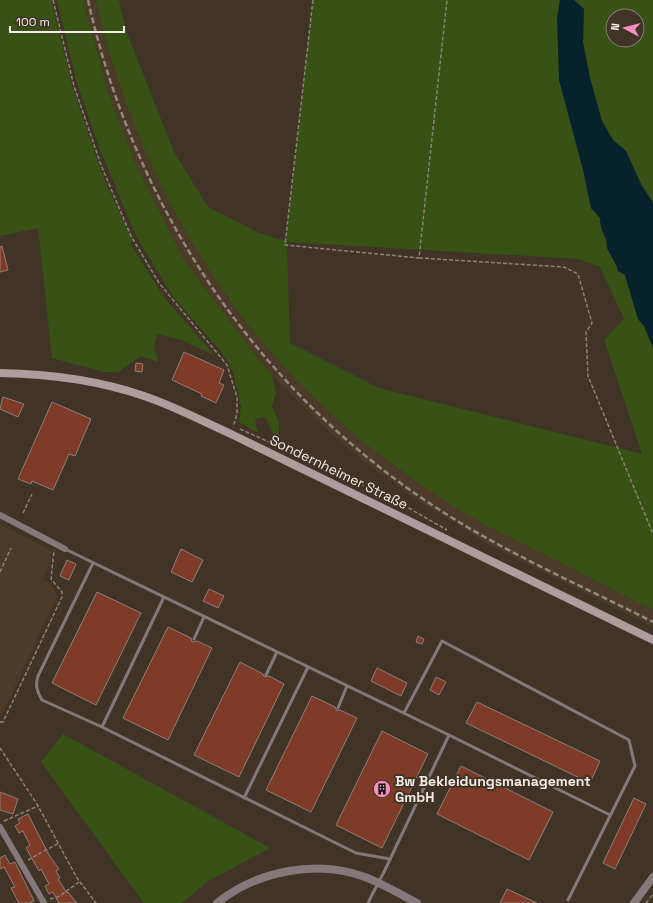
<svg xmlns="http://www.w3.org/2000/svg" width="653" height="903" font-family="'Space Grotesk',sans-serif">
<rect width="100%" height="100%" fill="#403427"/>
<!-- built -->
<path fill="#4c3b29" d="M83,0H96L109,50L123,92L142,142L169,198L194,244L225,292L271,352L330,412L395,467L431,491L492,528L653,610V627L488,544L424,504L382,475L348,449L321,424L272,375L252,351L184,260L154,201L137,167L109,95Z
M0,524L52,551L50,564L43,580L52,585L57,597L2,714L0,713Z"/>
<!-- green -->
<path fill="#385115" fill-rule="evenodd" d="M0,0H51L73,88L102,174L133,242L130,244L166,300L215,356L182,340L157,334L154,349L159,362L141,356L118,372H104L52,358L38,228L0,236Z
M57,0H83L109,95L137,167L184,260L252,351L272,375L276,393L272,406L279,422V436L271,431L266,417L255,419L258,433L239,422L241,406L233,372L228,362L220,350L174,298L136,236L99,147L77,83Z
M96,0H119L125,28L174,152L208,207L259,233L286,241L313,0H560L557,18L591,208L600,218C599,232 614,256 618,271L625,275L638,319L644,326L653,346V610C614,590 576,571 537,551C510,537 482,525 457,508C389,466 325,414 272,353C188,258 123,124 96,0ZM287,242L579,259L600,267L624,319L604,340L642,454L379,388L290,343Z
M574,0H653V203L641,184L626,151L613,140L602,121L590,78L583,42L584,9ZM613,16H637V40H613Z
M63,734L270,848L207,882L182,903H144L41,762Z"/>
<!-- water -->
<path fill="#06232d" d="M560,0H574L584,9L583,42L590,78L602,121L613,140L626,151L641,184L653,203V348L644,326L638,319L625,275L618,271C616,262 611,257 607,248C606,245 608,242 606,239C603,231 600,227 600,218L591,208L583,170L559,80L557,18Z"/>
<!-- building -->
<path fill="#7e3b27" stroke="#927d76" d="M2,246L8,270L0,272V247Z
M184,352L224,370L219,383L224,385L216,403L201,396L202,394L172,380Z
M136,363L143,364L142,372L135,371Z
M3,397L24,404L18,417L0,409Z
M52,402L91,419L75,456L69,454L53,490L32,481L31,484L18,479Z
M181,549L203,560L192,582L171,572Z
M67,560L76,564L69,580L60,576Z
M209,589L224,596L218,608L203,601Z
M97,592L141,613L96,705L52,683Z
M168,627L191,638L192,642L197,641L212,648L168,740L123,718Z
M418,636L424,639L422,644L416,642Z
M240,662L263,674L264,677L269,676L284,684L239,777L194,755Z
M377,668L407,683L401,696L371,681Z
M436,677L446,682L439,695L430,690Z
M312,696L335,707L337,711L340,710L357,718L311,812L266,790Z
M477,702L600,761L590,783L466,723Z
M382,731L428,754L382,848L336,825Z
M461,766L553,812L529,860L437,814Z
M0,792L18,799L13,814L0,810Z
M634,798L646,804L615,869L603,863Z
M28,814L49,855L59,869L56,871L60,878L58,879L67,893L68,892L77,903H59L53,892L49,894L45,886L49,884L41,869L39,871L26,848L30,845L23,831L19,833L15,826L20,823L18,819Z
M5,855L10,864L15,862L34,901L29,903H19L11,888L15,887L4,867L0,869V858Z
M507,889L537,903H500Z"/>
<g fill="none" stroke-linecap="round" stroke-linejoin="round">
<!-- path -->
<path stroke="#8c8277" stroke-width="1.5" stroke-dasharray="4 2" stroke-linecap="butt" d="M53,0L74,86L101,165L131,236L159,283L227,365L237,397V414L233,427
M313,0L285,245L419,258L447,0
M419,258L564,267L578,274L592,323L586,332L588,376L653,534
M240,429L353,480L407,507L447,530
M23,513L32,494
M0,572L11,548
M0,722H3L62,597V592L51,579L54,550
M0,748L37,804L77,878L96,903
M4,821L38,806
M28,860L59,843
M50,899L60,896L79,882
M646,903L653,894"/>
<!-- service -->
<path stroke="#83797a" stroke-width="3" d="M65,549L449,735
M93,563L38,676C35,686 37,691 42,700L102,727L356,853L390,859
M194,639L204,617
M266,675L277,652
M338,708L347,686
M404,713L442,641L629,740L635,766L568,900
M102,727L164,597
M244,798L308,667
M384,872L449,735L610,815
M368,903L374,891"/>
<!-- minor -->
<path stroke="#83797a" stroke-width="6" d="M0,515L65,549
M0,827L44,903"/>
<!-- tertiary -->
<path stroke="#83797a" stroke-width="8" d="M217,903C257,871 316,859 365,877C383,884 400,894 417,903
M634,903L653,877"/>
<!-- secondary -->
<path stroke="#ad9d9f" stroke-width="8" d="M0,373C49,374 98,380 144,396C174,406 202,421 231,434L653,640"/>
<!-- rail -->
<path stroke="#93897f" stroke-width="2.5" stroke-dasharray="6 3" stroke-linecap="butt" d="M88,0C135,211 262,398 446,514C511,555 584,587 653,622"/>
<!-- service-bridge -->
<path stroke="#83797a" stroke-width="3" d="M374,891L384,872"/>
</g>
<!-- icons -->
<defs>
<symbol id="building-disc" viewBox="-11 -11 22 22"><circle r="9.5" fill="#fd8ec0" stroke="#403427"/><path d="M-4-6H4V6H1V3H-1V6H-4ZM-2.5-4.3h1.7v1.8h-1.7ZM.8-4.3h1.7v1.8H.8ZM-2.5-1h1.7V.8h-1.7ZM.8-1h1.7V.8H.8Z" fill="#111"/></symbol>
</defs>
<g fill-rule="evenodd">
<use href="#building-disc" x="372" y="779" width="20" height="20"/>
</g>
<g text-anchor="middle" stroke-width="4" stroke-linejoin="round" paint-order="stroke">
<!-- street labels -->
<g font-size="14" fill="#f4ece4" stroke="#403427">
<text transform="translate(339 472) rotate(26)" y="5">Sondernheimer Straße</text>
</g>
<!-- poi labels -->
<g font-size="14" font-weight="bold" fill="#f4ece4" stroke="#403427" text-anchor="start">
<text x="395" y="786">Bw Bekleidungsmanagement<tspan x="395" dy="16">GmbH</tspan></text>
</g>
</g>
<!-- north arrow -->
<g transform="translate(625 28) rotate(277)"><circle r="19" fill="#403427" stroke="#887e73"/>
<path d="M0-3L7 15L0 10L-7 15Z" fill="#fd8ec0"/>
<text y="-6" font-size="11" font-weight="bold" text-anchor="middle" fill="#f4ece4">N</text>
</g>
<!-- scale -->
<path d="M10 26v6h114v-6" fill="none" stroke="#f4ece4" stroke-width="2"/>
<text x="16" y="26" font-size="12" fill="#f4ece4" stroke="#403427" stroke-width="3" paint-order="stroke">100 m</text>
</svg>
